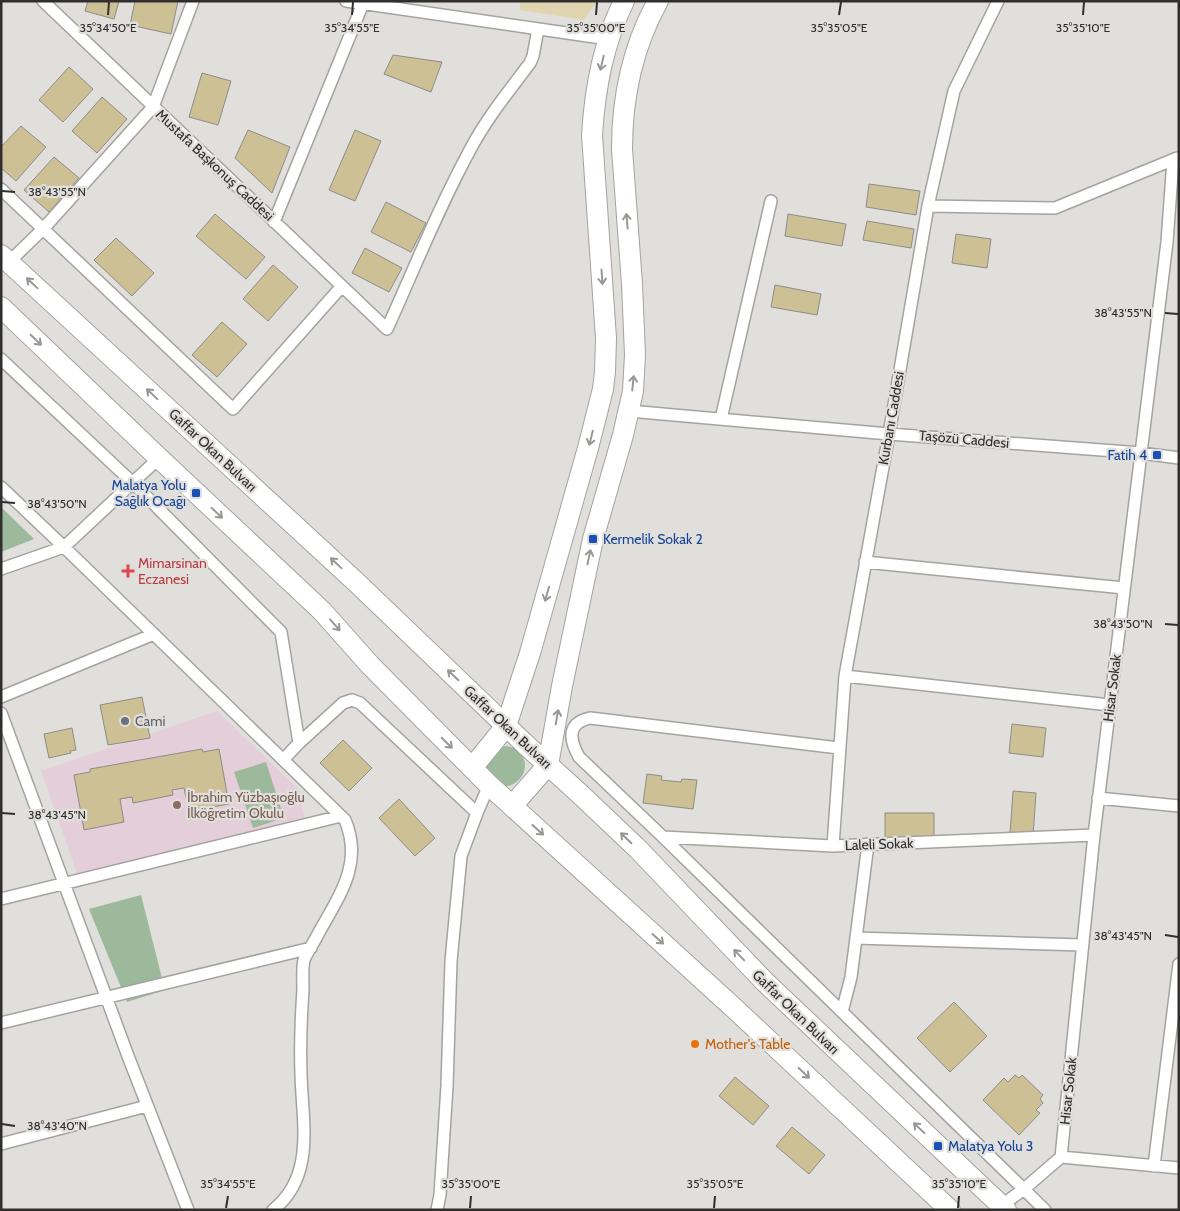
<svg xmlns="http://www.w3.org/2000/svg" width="1180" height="1211" font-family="Cabin,sans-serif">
<rect width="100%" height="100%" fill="#e0dfdb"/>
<!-- education -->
<path fill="#e4ceda" d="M217,711L298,789L305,821L78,876L41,771Z"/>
<!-- green -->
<path fill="#9db99b" d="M1,507L34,539L1,552Z
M506,746C532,750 531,782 505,787L484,771L486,758L499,747Z
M266,762L284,818L253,828L234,772Z
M141,895L165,990L127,1002L89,909Z"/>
<!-- sand -->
<path fill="#dfd5b0" d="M520,1H597L584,20L520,10Z"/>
<!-- building -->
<path fill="#cdc095" stroke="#8d8c89" d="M88,1H119L114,19L85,11Z
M135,1H178L171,34L130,25Z
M393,55L442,62L431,92L384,74Z
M69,67L93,89L63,122L39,100Z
M202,73L231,81L218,125L189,117Z
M102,97L127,119L97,153L72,131Z
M21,126L46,147L16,181L1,168V147Z
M248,130L290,147L272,193L235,158Z
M355,130L381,141L355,201L329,190Z
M54,157L79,178L49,212L24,190Z
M869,184L920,191L916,215L866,207Z
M386,202L426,223L411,252L371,232Z
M215,214L265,257L246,279L196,236Z
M788,214L846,224L842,246L785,236Z
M867,221L914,229L911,248L863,240Z
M956,234L991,239L987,268L952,263Z
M116,238L154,273L132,296L94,260Z
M365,248L402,268L389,292L352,273Z
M273,265L298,287L268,321L243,299Z
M775,285L821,294L817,315L771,307Z
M222,322L247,344L217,377L192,355Z
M142,697L150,738L108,745L100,705Z
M1012,724L1046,728L1043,757L1009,753Z
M72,728L76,750L70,751L71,753L49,758L44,734Z
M343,740L372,768L349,791L320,763Z
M202,749L203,752L219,749L229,804L189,811L184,788L172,790L173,795L133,803L132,797L120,799L124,822L84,830L74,775L90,772V769Z
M647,774L662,776L661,780L681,782L682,779L697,780L693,809L643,803Z
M1013,791L1036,793L1033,836L1010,834Z
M399,799L435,838L415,856L379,818Z
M885,813H934V840H885Z
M954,1002L987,1036L950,1072L917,1038Z
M1015,1075L1019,1078L1022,1075L1043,1095L1040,1099L1043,1103L1036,1110L1040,1113L1019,1135L983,1100L1004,1078L1008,1082Z
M735,1077L769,1106L753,1125L719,1096Z
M792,1127L825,1155L809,1174L776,1146Z"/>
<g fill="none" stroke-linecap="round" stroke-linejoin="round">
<defs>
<path id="minor" d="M43,1L387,329C414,269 439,207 471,148C487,118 509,91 530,63L533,56L538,29
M346,1L608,39
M1,189L233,409L342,286
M928,206L1055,208L1177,158
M274,222L364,1
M9,262L43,229L153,107L193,1
M1,359L133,483L281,632L299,743
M629,411L889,434L1141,453L1179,458
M721,419L771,201
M1,487L64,547L345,820C364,865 338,897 317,936C313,944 307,952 304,960C302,969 303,981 303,990C301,1018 300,1046 301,1074C302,1121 316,1176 273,1210
M865,562L1124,588
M1,569L64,547L159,458
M845,676L1110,705
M1,697L154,634
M1,713L128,1056L188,1210
M839,748L590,718C567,723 569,739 579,757L663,837L1045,1210
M283,760L299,743L343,703L352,700L360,703L477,813
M1098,798L1179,806
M663,837L833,846L1094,835
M833,846L845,676L889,434L928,206L954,91L998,1
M1,899L341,816
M856,938L1082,945
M842,1012L851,977L868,844
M1,1023L311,948
M1,1144L147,1106
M1061,1157L1094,835L1167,242L1173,160
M1154,1166L1179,964
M1001,1206L1024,1189L1061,1157L1179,1168
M437,1210L440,1195L447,1086L451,961L461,856L477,813L489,785"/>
<path id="trunk" d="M1,255L356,582L526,745L580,794L638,849L765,982L1006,1210
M1,307L159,458L322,611L370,665L489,785L735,1009L950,1210
M472,768L506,726L530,653L588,448L603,389L605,372L606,338L592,135C595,88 603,44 624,1
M512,806L548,765L562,686L593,539L623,435L633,391L635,355L632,284L622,149C622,96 632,48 658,1"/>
</defs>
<!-- minor casing -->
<use href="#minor" stroke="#a4a39f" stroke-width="14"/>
<!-- trunk casing -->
<use href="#trunk" stroke="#a4a39f" stroke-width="22"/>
<!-- minor -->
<use href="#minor" stroke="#fff" stroke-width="11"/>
<!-- trunk -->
<use href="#trunk" stroke="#fff" stroke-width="20"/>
</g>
<!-- one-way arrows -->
<defs><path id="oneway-shaft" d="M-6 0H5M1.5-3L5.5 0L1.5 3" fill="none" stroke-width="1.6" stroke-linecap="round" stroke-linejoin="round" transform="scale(1.25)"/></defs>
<g stroke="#989796">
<use href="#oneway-shaft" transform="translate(602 63) rotate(103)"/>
<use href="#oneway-shaft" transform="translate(627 221) rotate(-95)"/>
<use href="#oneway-shaft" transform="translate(602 277) rotate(86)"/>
<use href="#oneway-shaft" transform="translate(32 283) rotate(-137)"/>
<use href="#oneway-shaft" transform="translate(36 340) rotate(44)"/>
<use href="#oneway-shaft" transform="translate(633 383) rotate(-84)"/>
<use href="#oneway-shaft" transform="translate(152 394) rotate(-137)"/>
<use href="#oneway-shaft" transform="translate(591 438) rotate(104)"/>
<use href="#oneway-shaft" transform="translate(217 513) rotate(43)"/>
<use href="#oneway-shaft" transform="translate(589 557) rotate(-78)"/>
<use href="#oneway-shaft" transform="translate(336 563) rotate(-137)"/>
<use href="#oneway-shaft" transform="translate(547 594) rotate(106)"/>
<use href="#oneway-shaft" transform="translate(335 625) rotate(49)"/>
<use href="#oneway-shaft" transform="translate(453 675) rotate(-136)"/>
<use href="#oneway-shaft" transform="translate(557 717) rotate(-80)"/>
<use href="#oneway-shaft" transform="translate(447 743) rotate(45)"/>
<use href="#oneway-shaft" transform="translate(538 830) rotate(42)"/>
<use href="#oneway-shaft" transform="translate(626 838) rotate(-136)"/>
<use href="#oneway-shaft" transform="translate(658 939) rotate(42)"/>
<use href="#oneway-shaft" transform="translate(739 955) rotate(-134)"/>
<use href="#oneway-shaft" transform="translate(804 1073) rotate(43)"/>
<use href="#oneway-shaft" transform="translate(919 1128) rotate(-137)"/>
</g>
<!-- ticks -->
<path fill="none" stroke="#302f2e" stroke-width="2" d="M108,15L109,2M352,15L353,2M596,15L597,2M839,15L841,2M1083,15L1084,2M2,191L15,192M1165,313L1178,314M2,502L15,503M1165,624L1178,625M2,813L15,814M1165,935L1178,937M2,1124L15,1126M226,1208L228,1196M470,1208L471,1196M714,1208L715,1196M958,1208L959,1196"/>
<!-- markers -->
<g fill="#1a4fb4" stroke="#e0dfdb" stroke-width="2">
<rect x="1152" y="450" width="10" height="10" rx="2.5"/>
<rect x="191" y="488" width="10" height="10" rx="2.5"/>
<rect x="588" y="534" width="10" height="10" rx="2.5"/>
<rect x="933" y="1141" width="10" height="10" rx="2.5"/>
</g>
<path fill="#e0444e" stroke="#e0dfdb" stroke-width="2" d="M125.5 563.5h5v5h5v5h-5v5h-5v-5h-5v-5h5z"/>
<circle fill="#6b7280" stroke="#e0dfdb" stroke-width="2" cx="125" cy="721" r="5"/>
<circle fill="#8d6e63" stroke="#e0dfdb" stroke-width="2" cx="177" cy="805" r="5"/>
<circle fill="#e8710a" stroke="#e0dfdb" stroke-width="2" cx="695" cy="1044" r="5"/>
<g text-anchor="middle" stroke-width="4.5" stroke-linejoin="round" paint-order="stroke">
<!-- street labels -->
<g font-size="14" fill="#302f2e" stroke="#e0dfdb">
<text transform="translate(215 165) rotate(43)" y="5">Mustafa Başkonuş Caddesi</text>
<text transform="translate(891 418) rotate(-80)" y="5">Kurbanı Caddesi</text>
<text transform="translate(964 439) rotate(5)" y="5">Taşözü Caddesi</text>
<text transform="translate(213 450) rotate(43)" y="5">Gaffar Okan Bulvarı</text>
<text transform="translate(1112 688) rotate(-83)" y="5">Hisar Sokak</text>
<text transform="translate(508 727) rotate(43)" y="5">Gaffar Okan Bulvarı</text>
<text transform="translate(879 844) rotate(-2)" y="5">Laleli Sokak</text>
<text transform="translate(796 1012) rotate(44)" y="5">Gaffar Okan Bulvarı</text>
<text transform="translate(1068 1091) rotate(-84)" y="5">Hisar Sokak</text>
</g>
<!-- transit labels -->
<g font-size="14" fill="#164399" stroke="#e0dfdb" text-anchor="end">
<text x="1147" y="460">Fatih 4</text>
<text x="186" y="490">Malatya Yolu<tspan x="186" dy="16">Sağlık Ocağı</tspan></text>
<text x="603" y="544" text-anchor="start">Kermelik Sokak 2</text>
<text x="948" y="1151" text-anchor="start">Malatya Yolu 3</text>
</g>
<!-- health labels -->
<g font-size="14" fill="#be3a42" stroke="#e0dfdb" text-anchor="start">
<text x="138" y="568">Mimarsinan<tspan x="138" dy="16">Eczanesi</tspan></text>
</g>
<!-- worship labels -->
<g font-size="14" fill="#5b616d" stroke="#e0dfdb" text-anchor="start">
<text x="135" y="726">Cami</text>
</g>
<!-- education labels -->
<g font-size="14" fill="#785e54" stroke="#e0dfdb" text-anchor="start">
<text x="187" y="802">İbrahim Yüzbaşıoğlu<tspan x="187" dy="16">İlköğretim Okulu</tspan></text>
</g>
<!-- food labels -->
<g font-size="14" fill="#c56008" stroke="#e0dfdb" text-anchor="start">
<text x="705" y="1049">Mother's Table</text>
</g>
</g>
<g font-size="12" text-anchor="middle" fill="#302f2e" stroke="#e0dfdb" stroke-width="4.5" stroke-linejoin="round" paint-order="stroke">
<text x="108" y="32">35°34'50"E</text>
<text x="352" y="32">35°34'55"E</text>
<text x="596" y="32">35°35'00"E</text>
<text x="839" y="32">35°35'05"E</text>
<text x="1083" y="32">35°35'10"E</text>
<text x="57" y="196">38°43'55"N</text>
<text x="1123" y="317">38°43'55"N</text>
<text x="57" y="508">38°43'50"N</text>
<text x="1123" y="628">38°43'50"N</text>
<text x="57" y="819">38°43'45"N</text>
<text x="1123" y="940">38°43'45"N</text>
<text x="57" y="1130">38°43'40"N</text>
<text x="228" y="1188">35°34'55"E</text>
<text x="471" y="1188">35°35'00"E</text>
<text x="715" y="1188">35°35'05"E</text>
<text x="959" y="1188">35°35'10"E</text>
</g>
<!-- border -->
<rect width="1180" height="1211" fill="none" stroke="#302f2e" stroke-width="5"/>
</svg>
